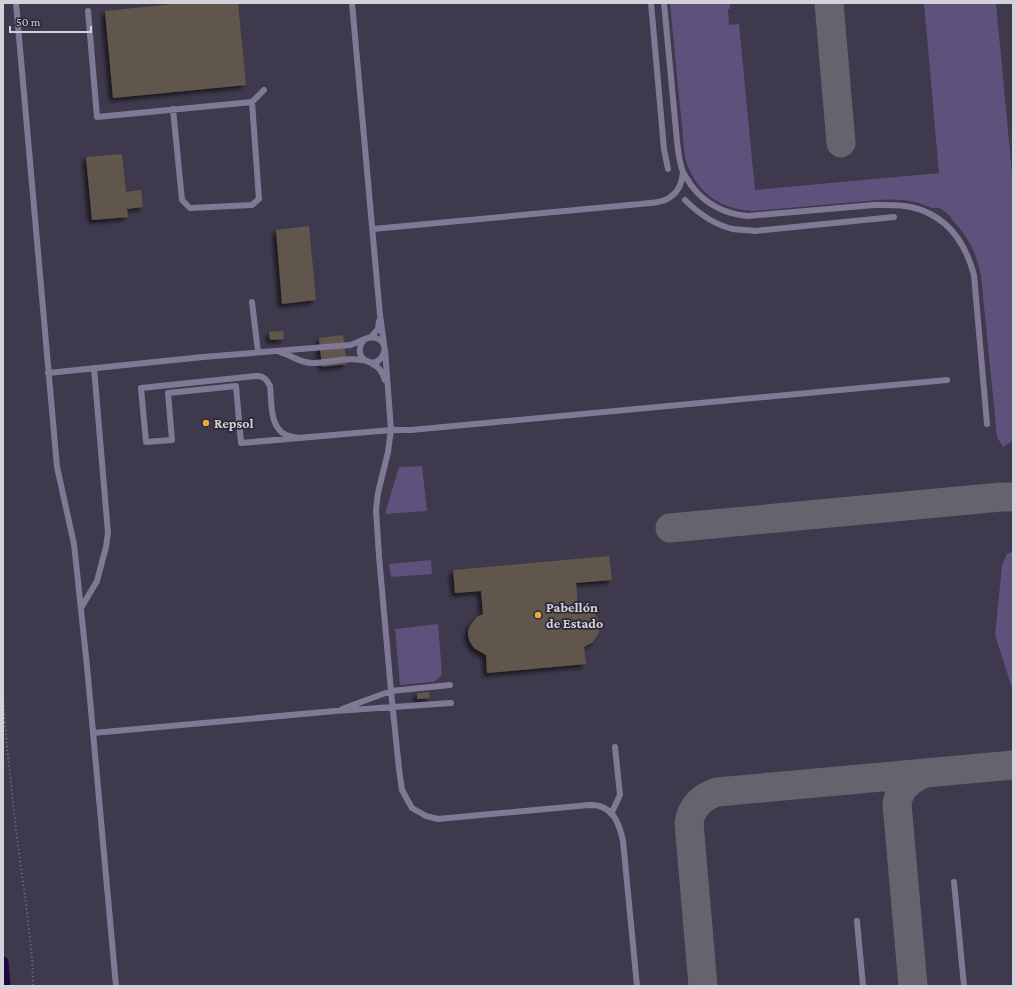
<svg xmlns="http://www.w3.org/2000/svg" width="1016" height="989" font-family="'Crimson Pro',serif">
<defs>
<filter id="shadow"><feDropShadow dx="-3.5" dy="3.5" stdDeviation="2" flood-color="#0009"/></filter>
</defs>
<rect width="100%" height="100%" fill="#363340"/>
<!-- built -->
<path fill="#3e394c" d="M3,3H1013V986H3Z"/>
<!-- green -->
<path fill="#5e517c" d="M670,3H730V9H728L729,25L739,24L755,190L939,173L924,3H996L1013,185V440L1012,441L1003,447L997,437L981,276C976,253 970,239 954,222C951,217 946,212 941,209C938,207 935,208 932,208C926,206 921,203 915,202C903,199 890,199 878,200L753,211C718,209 695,191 685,158Z
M422,466L427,511L385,514L399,467Z
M1013,551V691L995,635L1002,565L1007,554Z
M431,560L432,574L391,577L389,564Z
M438,624L442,674L438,679L433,682L400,685L395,629Z"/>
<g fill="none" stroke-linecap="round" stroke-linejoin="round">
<!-- canal -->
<path stroke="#200740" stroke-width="11" d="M3,962L5,986"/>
<!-- taxiway -->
<path stroke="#66636e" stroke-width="29" d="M829,3L841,143
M670,528L1001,497H1013
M703,986L689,823C691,807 702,797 717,792L1013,765
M913,986L897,804C899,788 911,778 926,773"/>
</g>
<!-- building -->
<path fill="#61574b" filter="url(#shadow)" d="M183,3H238L246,85L113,98L105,11Z
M122,154L126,192L141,190L143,207L127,209L128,217L92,220L86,157Z
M309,226L316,300L282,304L276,230Z
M283,331L284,339L270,340L269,332Z
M343,335L347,364L322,367L319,338Z
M609,556L612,580L576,583L578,606L585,607L595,613L600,623L599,633L593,642L584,647L586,664L487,673L486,655L474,648L470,642L468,636V630L471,624L477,617L483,614L481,591L455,593L453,570Z
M429,692L430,698L417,699V693Z"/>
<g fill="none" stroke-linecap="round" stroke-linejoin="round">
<!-- path -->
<path stroke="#7c7a84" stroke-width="2" stroke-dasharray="1 3" stroke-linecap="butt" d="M3,698L7,747L17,838L26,903L32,957L33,986"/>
<!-- lane -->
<path stroke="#807996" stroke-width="6" d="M16,3L57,467L74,544L87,666L116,986
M352,3L380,315L384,344
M651,3L664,149L668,169
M664,3L677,141C678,151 679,162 683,172C685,176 688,180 691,185C705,204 725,214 748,216L874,205C886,205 898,204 911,207C946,215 965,241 974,275L987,424
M88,11L97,117L252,102L264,90
M173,109L182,200L190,208L252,205L259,199L252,102
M685,200C698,213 715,225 733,229C740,230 748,230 755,231L894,217
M373,229L640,204C647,203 659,203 665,200C677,195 682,184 683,172
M252,302L258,352
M371,337L378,329L379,321
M385,349L391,430L388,452L378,493L376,510L379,556L391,691L399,769L402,790L412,808L426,816L438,819L589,805C593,805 596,805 599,806C615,810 620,827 623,841L637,986
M280,352C291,355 300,363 312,363C328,363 351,356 366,361
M371,363C379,367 382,371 385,380
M48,373L203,357L350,345C358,343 368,335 376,338C394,344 380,371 365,360C362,359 361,356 360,353C359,347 361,343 365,339
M299,438C295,437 290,437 286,435C269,427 272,402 270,386C267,380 264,376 257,376L141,388L146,442L172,440L168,393L236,386L241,443L391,430H411L947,380
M81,608L97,581L106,547L108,533L94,368
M342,709L391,691L450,685
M93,733L335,711L451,703
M611,814L620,795L615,747
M954,882L964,986
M857,921L863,986"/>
</g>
<!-- markers -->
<g fill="#f0a63e" stroke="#2c2935" stroke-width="1.5">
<circle cx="206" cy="423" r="4"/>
<circle cx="538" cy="615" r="4"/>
</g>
<g text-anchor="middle" stroke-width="3.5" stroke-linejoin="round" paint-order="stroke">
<!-- poi labels -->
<g font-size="14" font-weight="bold" fill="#d3d1d9" stroke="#2c2935" text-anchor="start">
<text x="214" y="428">Repsol</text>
<text x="546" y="612">Pabellón<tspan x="546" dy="16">de Estado</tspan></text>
</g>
</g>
<!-- border -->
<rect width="1016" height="989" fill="none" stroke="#d3d1d9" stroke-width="8"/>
<!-- scale -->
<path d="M10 26v6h81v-6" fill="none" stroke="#d3d1d9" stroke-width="2"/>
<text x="16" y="26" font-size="12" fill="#d3d1d9" stroke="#2c2935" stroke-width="3" paint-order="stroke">50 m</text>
</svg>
